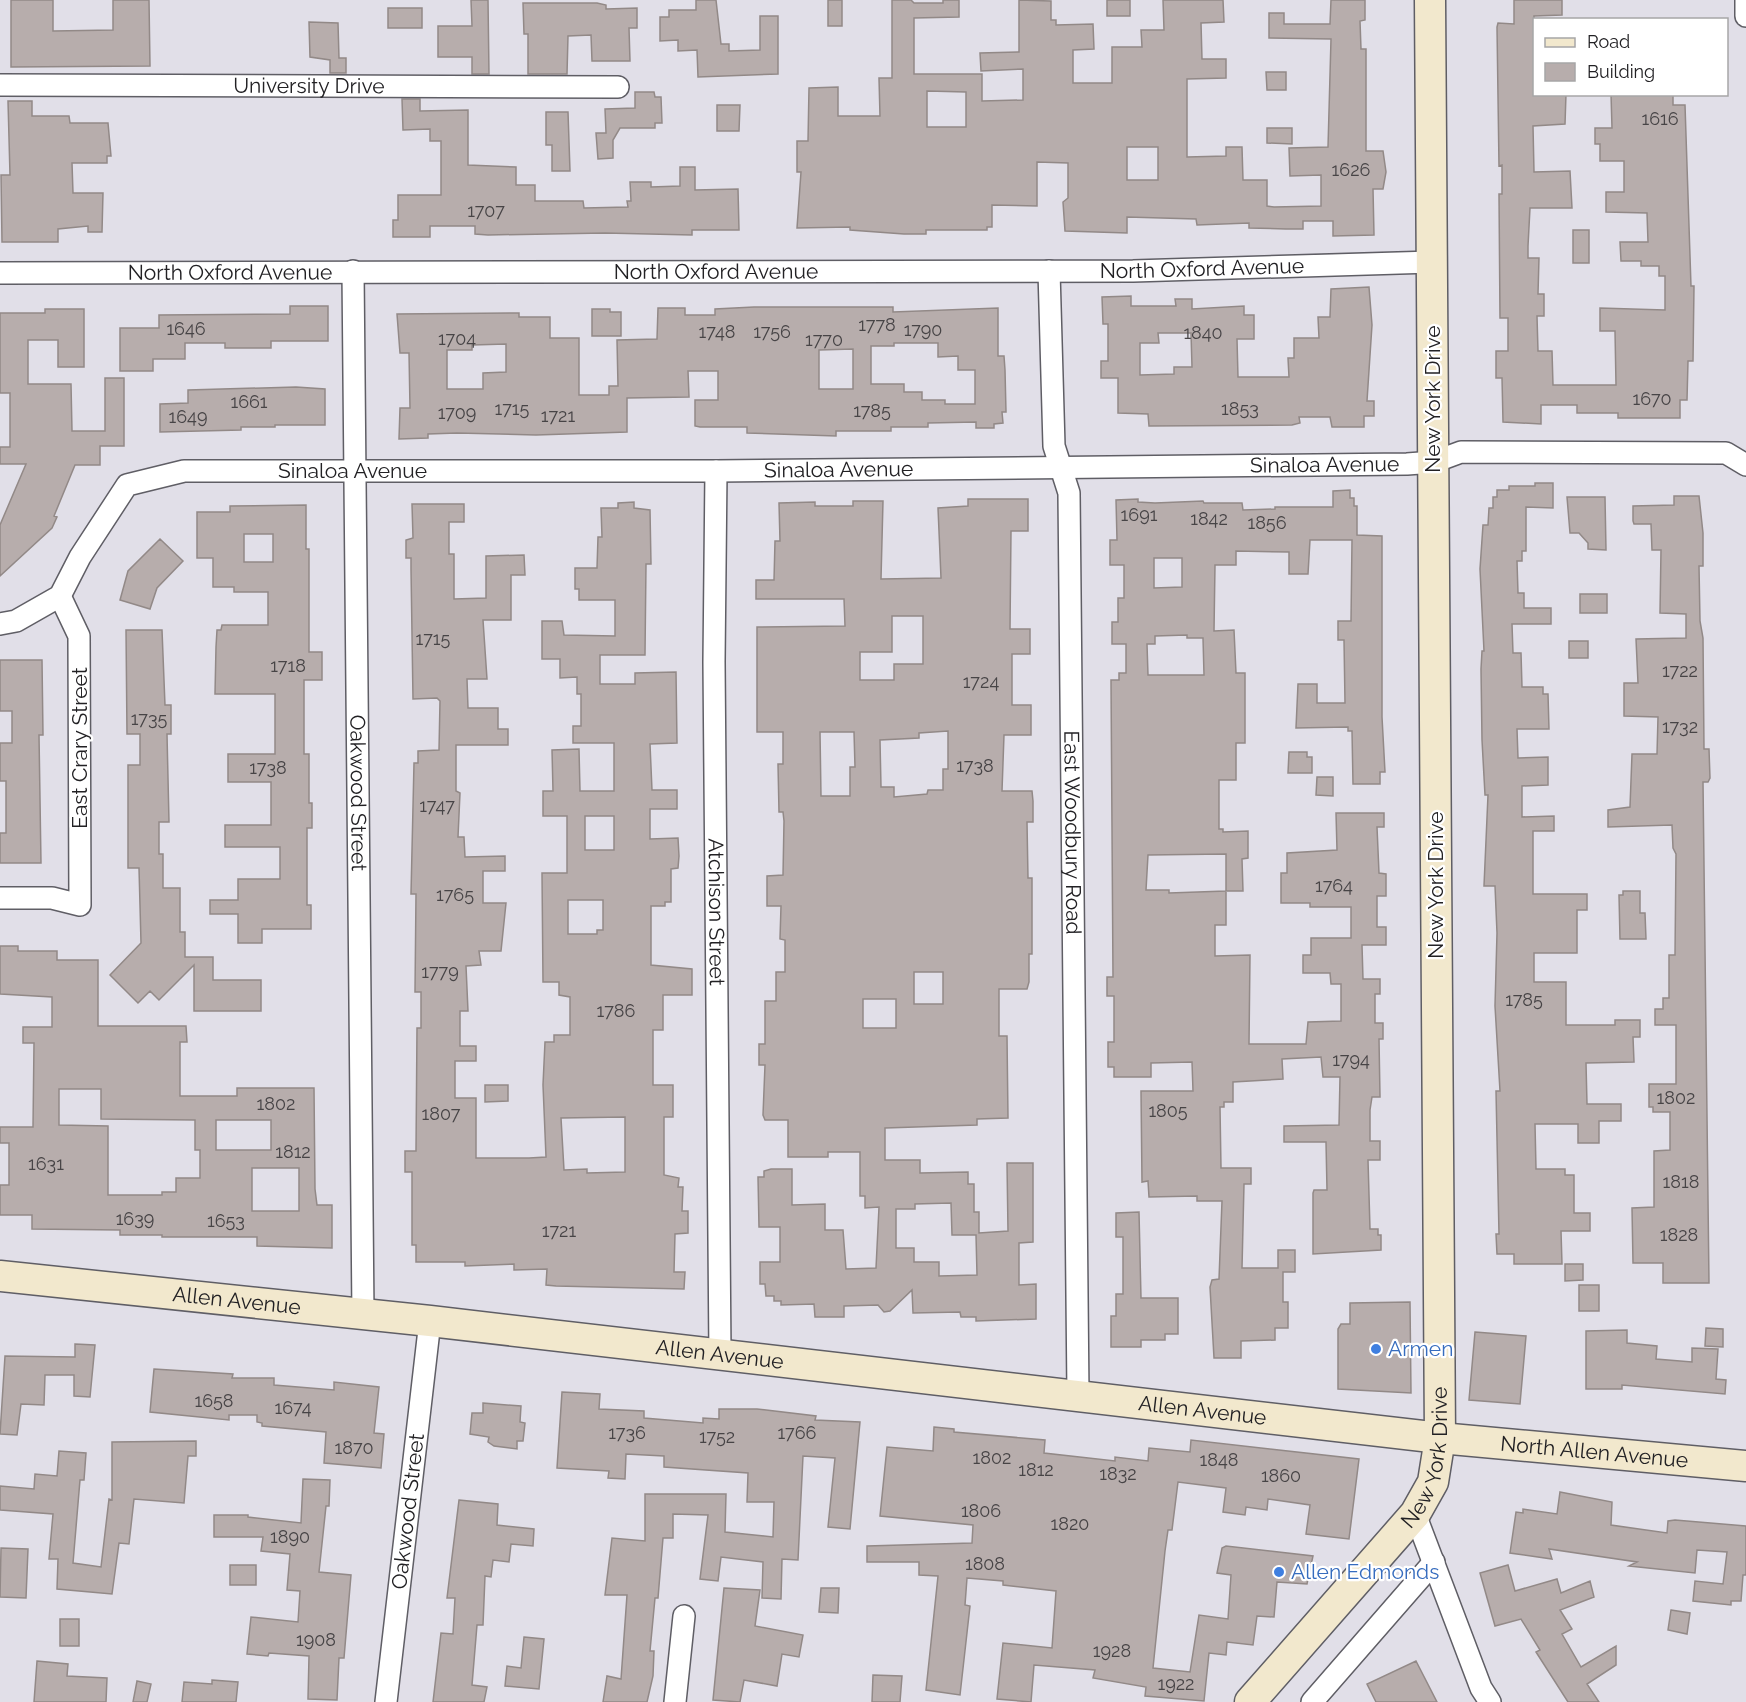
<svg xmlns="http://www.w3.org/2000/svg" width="1746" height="1702" font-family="Raleway,sans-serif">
<rect width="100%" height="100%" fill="#e1dfe8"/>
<!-- building -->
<path fill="#b7adac" stroke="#928987" stroke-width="1.5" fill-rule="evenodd" d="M11,0H53V31L113,30V0H149L150,66L11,67Z
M471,0H488L489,74H472V57H438V26H472Z
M696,0H716L721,44H729V51L760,50V16H778V74L698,77L697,50L678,51V40L660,41V17H669V10H696Z
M828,0H842V26H828Z
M892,0H911L914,3H943V0H959V17L914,18V74H982V101L1023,100V69L981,71L980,53L1019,52V0L1051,1V20H1056V25L1093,24L1094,49L1073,50V83H1112V47H1142L1141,30H1164L1163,0H1223L1224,22L1201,23L1202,59H1226V78L1187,79V157L1226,156V147H1242L1243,180H1267V206L1274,207L1321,206V175L1290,176L1289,148L1328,147L1331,39L1269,38V13H1284V24H1330L1331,0H1365V20L1360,21L1361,49H1366V151H1383L1386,172L1383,189H1373L1374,235L1333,236V221H1303V229H1286L1249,228V223L1197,225L1196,219L1127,217V233L1065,231L1063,202L1068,198V163L1037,162V206L992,205V227H987V230H926V234H904L850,230V227L797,228L801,172H797V141H808L809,88L838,87V116H880L879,78H892ZM927,91L966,92V127H927ZM1127,147H1158V180H1127Z
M1107,0H1130V16H1107Z
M1514,0H1562V15L1534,16V94H1566L1565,124L1533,126L1534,172L1570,171L1572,208H1530L1528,246V258H1539L1538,294H1544V316H1537L1538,351H1552L1553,385H1616L1615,331H1600V308L1665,310V276H1659V266H1641V261H1621L1620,242H1648L1647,213L1606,212V192H1624V161H1600V144H1595V128H1612L1611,94H1673V105H1685L1691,286H1694L1693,361H1688L1687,400H1680V418H1618V413H1577V405H1541V424L1503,422L1502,378H1496V351H1508V318H1500L1499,194H1502V165L1499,166L1497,27L1498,23L1514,24Z
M523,3H597L606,5V9L637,8V28H629L630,61H592L591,35L568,36L567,74H528V34H524Z
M388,8H422V28H388Z
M309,22L338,23L339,58H346V73H330V60L310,57Z
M1266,72H1286V90H1267Z
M635,92H654L655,97H661L662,123H655V128H620L613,140V158L598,159L596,133H606L605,109L635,108Z
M402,99H420V111L468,110V165L516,167V185H535V201H583L584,208L628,207L627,201H631L630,182H651V187L680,186V167H695V190L738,189L739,230H692V235L605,233L488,235L475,234V226H430V237H393V220H398V195H441V141H430V129L403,130Z
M8,101H32V116H69L70,123H108L111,156H107V163H72L73,193H103L102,232H88V226L58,229V242H2L1,175H10Z
M717,105H740L739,131H717Z
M546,112H568L570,171H552V145H546Z
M1267,128H1292V144L1267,143Z
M1573,230H1589V263H1573Z
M1369,287L1372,325L1367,401H1374V416H1364V427H1332L1330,417H1299L1300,423L1292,425L1149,426L1148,414L1118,413V378H1101V361H1108V324H1103L1102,297L1131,296V306H1176L1175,299H1192V309L1244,306V315H1254V339H1237L1238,377H1289L1288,358H1294V338H1319L1318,317H1330L1331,289ZM1158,333H1191L1192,367H1174V374L1140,375V343H1159Z
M290,306H328V341H271V348H225V343H185V359H153V371H120V328H159V315L290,314Z
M754,307H893V312L998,308V356H1004L1005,370L1006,412H1002L1003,423L994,424V428H976V422L928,423V427H891V431H836V436L747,433V427H700L695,426V400H718V371H688L689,397L627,398V432L536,435L457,433L428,434V438L399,439L400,408H410L409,353H400L397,314L519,313V317H550V338H579V395H609V386H618L617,340L657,339L658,308H685V315H715V309ZM894,343H938V357L958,356V370H975V404H945V400H922V392H904V384H871V346H894ZM506,344V372L483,373V389H447V350H472V345ZM853,349V389H819V350Z
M45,309H84V367H58V340H28V384H71L72,431H105V378H124V446H100V465H75L54,516L57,517L52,528L0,576V525L26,464H0V447H10V393H0V313H45Z
M592,309H610V312H621V336H592Z
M296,387L325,389V425H275V427H241V430L160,432V404L188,403V390Z
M1535,483H1553V508L1526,507V551H1522V561H1517L1518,593H1524V608H1551V624H1512L1513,653H1521L1522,687H1543V694H1548L1549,729H1517L1518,758L1548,757V785L1522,786V817L1554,816V831H1533V894H1587V910H1577V953H1534V982H1566V1025H1615V1020H1640V1037H1633L1634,1062L1586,1063L1587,1104H1621V1121H1599V1143H1578V1124H1535L1536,1169H1565V1175H1574V1213H1590V1231H1561L1562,1264H1514V1254H1497L1496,1234H1499L1496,1091H1500L1495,1006L1497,933L1495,886H1484L1488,795H1485L1482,740L1481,669L1482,651H1484L1480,569L1483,525H1488L1489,508H1493V497H1497V490H1509V486H1535Z
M1350,490V498H1354V506H1357V535L1382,536V717L1385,772H1380V784H1353L1352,731H1348V727L1296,728L1298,684H1317V703H1345L1344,640H1338V621H1351L1352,540H1310L1308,574H1289V552L1236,551V565H1215L1214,631L1234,630L1236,673H1245V743H1236V780H1219V829H1223V832L1248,831V858L1242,859L1243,891H1226V925H1215V956L1250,955L1249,1044H1306L1308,1022L1341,1021V984H1331L1330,973H1303V955H1311V938H1351V907H1310V903H1281V873H1287V853L1337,850L1336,813H1384V827H1377L1379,873L1386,874V896H1377V927H1386V945H1362L1363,979H1380V994H1375V1023H1383V1039H1379L1380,1097H1372L1370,1110V1141H1380V1160H1368L1370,1229H1378V1235H1381V1250L1313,1254V1193L1314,1190H1327L1326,1142H1284V1126L1339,1125L1340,1077H1323L1321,1057L1282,1059L1283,1079L1233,1082V1102H1224V1107H1220L1221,1168H1251V1184H1244L1242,1268H1278V1250H1295V1272H1283V1302H1288V1328H1275V1340L1241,1341V1358H1214L1210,1287L1212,1280L1219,1279L1222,1201H1197V1196L1149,1197L1148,1181L1142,1182L1141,1091H1193L1192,1062L1151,1063V1077H1114V1067H1108V1042H1114V996H1107V977H1113L1111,680H1119V673H1126V644H1112V622H1118V598H1124V565H1110V540H1117L1116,500L1138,499V502L1155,503L1203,501L1204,503H1242L1243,510L1275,509V507H1333V491ZM1154,558H1182V587L1154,588ZM1187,635V638H1203L1204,675H1148L1147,644H1155V636ZM1226,854V891L1169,893V890H1146L1148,855Z
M1674,496H1699L1703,533V566H1699L1700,621L1703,638L1704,749H1709L1710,778L1708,782H1703L1709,1283H1663V1263H1633L1632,1208L1654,1207V1151L1670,1150V1112H1653V1107H1649V1084H1676V1025H1655V1009H1663V998H1669V955H1675L1676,854L1673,848L1672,825L1608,827V810L1630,807L1632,754H1657L1658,717L1624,716V683H1638L1636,639L1686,638V614L1660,613L1661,550H1652L1651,524H1634L1633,521V506L1674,505Z
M1567,497H1605L1606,550L1588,549V543L1579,533H1570Z
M968,499H1028V531H1011L1010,629H1030V654H1012V705H1031V735H1004L1002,791H1032L1033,801V822H1027L1028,878H1032V954H1029V982L1027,989H999V1036H1007L1008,1118L977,1119V1125L885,1128V1160H920V1173L968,1172V1184H974V1212H979V1233L1008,1231L1007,1163H1033V1242L1019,1243V1285L1036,1284V1319L976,1321V1317H961L960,1312L913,1313L912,1290L890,1311L884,1312L878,1305L844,1306V1317H815L814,1304L781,1305V1301H774V1296H766L765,1284H760V1262H780V1227H759L758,1177H764V1171L771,1169H792V1205L825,1204V1230H843L846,1269L876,1268L879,1207L865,1208V1196H860V1152H828V1157H788V1120H765L763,1115L765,1065H759V1044H765V1001H776V972H785V940L780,939L781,906H767V876L783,875L784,821L783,812H779L778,764H783V732H757V627L845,626L844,599H756V580H774L775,541H780L779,503L815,502V506H853V501H883L881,579L941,578L938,508L968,506ZM892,616H923V664H894V680H860V652H892ZM948,731V769H943V790H928L927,794L894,797V787H881L880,740L919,738V733ZM820,732H854L855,767H850V796H821ZM914,972H943V1004H914ZM863,999H896V1028H863ZM951,1203L952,1235H976L977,1275L939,1276V1262H914V1248H896V1209H915V1204Z
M634,502V508L650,510L651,564H646L645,655H600V684H635V673L676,672L677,743L650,744L652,790H677V809H650V839L678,838L679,856L678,868L671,869V902H665V906H651V965L692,969V995H663V1030H653V1085H673V1117H664V1175L679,1178L678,1187H683L682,1211H688V1233L675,1234L674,1272H685L684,1289L556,1286L546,1285L547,1269L514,1270V1264L465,1266V1262H416V1245H412V1172H405V1151H416L417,1028H421V992H415L416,894H411L414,763H418V751L439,750L440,701L437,698L413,699L411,569V558H406V540L413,538L412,504H464V522H449V554H454V599L486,598V556L524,555L525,575H511V620H483L487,679H467L468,708H498V729H508V745H456V791L460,793L458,837H464L465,857L505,856V871H483V903H506L501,951H479L481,965L466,966L468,1011H460V1046H476V1061H455V1098H476V1158H529L546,1157L543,1085L545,1042H554V1035H570V997L559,995V982H543L542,873H567V816H543V791H553L552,750L579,749L580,791H614V743H573V726H581V694H577V677L560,678V659H542V621H562L564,635L615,636V600H579V589H575V568H597L598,537H602L601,508H618V503ZM585,816H614V850H585ZM568,900H603V930H597V934H568ZM625,1117V1172L587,1173V1169L564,1170L561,1118Z
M306,505V549H309V652H322V680H304V754H309V803H312V828H307V905H311V929H262V943H238V914H210V900H238V879H280V847H225V825H271V782H228V754H275V694H215L216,647L217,630H221L222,625H268V592H234V587H213V558H197V512H230V506ZM244,534H273V562H244Z
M160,539L183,561L157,588L150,609L120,600L128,571Z
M1580,594H1607V613H1580Z
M126,630H162L165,705H171V734H167L169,822H159V854H163V888H180V932H185V957H213V980H261V1011H194V965L159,1000L150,991L138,1003L110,975L141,943L139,868H128V765H140V734H127Z
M1569,641H1588V658H1569Z
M0,660H42L43,735H39L41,863H0V833H6V781H0V743H12V711H0Z
M1289,752H1307V757H1312V773H1288Z
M1317,777H1333V796L1316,795Z
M1623,891H1640V913H1645L1646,939H1620L1619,895H1623Z
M0,946H18V951H57V960H98V1026H186L187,1042H180V1096H237V1088H314L315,1189L317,1205H332V1248L257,1246V1237H162V1235H120V1230L32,1229V1215H0V1185H9V1143H0V1127H33L34,1043H23V1027H52V997L0,994ZM59,1089H101V1119L195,1120V1150H200V1178H176V1192H162V1195H108V1126L59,1125ZM216,1120H271V1150H216ZM252,1168H299V1211H252Z
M485,1085H508V1101L485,1102Z
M1139,1212L1141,1298H1178V1334H1165V1340H1141V1347H1111V1316H1116V1294H1123V1237H1116V1213Z
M1565,1264H1583V1280L1565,1281Z
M1579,1285H1599V1311H1579Z
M1410,1302L1411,1393L1338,1389V1329L1341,1324H1350V1303Z
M1706,1328L1723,1329V1347L1705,1346Z
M1627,1330V1343L1657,1346L1656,1359L1692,1362V1348L1718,1349L1716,1379L1726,1380L1725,1394L1622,1385V1389H1586V1331Z
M1475,1332L1526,1336L1520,1404L1469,1400Z
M75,1344L95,1345L90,1397L74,1396V1375H45L44,1405L21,1404L17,1435L0,1434L5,1356L75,1357Z
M154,1369L233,1374L232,1378H274V1385L334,1390V1382L379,1387L374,1433L384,1434L381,1468L324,1463L326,1432L262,1426V1423L257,1422V1415H229V1420L150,1412Z
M562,1392L600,1394L599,1409L644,1411V1418L703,1423V1418L719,1419V1409H757L816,1416L815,1420L860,1422L850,1529L828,1527L835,1458L803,1456L798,1560L782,1559L781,1599L762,1598L763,1562L721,1557L718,1581L700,1579L708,1515L673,1514V1538H663L658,1598H655L650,1651H654L653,1676L647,1702H603L607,1676L621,1679L627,1595H605L612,1538L645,1541V1494H726L725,1532L773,1537L774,1502H747L748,1473L664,1467V1456L626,1454L625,1479L608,1478L609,1471L557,1468Z
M483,1403L521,1406L520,1422L525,1423L523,1441H517V1449L494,1446L488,1442L489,1437L470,1434L472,1413H483Z
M934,1427L954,1429V1432L1045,1440L1044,1453L1115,1461V1457L1148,1461L1149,1448L1190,1452L1191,1440L1359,1459L1349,1539L1306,1534L1310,1505L1268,1499L1267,1510L1246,1507L1245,1515L1223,1512L1226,1488L1178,1482L1172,1530H1168L1165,1551L1153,1668L1190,1672L1199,1615L1228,1619L1231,1575L1217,1573L1222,1548L1226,1546L1313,1556L1307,1584L1277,1582L1274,1617L1257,1616L1253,1645L1227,1642L1226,1655L1209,1653L1204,1701L1145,1696L1146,1687L1093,1678L1095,1670L1034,1665L1031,1702L997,1699L1003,1643L1052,1648L1056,1591L1003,1585V1581L967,1578L965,1605L970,1606L960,1695L926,1690L938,1576L919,1575V1562H867V1546L972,1543L973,1525L880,1516L887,1447L933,1451Z
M196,1441V1456H188L184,1503L134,1499L129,1544L119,1543L112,1594L57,1589L58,1559H49L53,1514L0,1510V1486L34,1489L35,1474L57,1476L59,1451L86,1453L84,1480H80L73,1563L101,1567L109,1499L112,1500V1442Z
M303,1479L330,1480L329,1506H326L319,1572L351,1575L344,1658H339L337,1700L308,1699L309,1656L269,1653L268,1656L247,1654L251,1617L298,1622L300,1591L287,1590L290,1554L261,1551L263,1537H214V1515H248V1517L301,1523Z
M1560,1492L1612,1502L1611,1525L1667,1533L1668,1521L1675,1520L1746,1526V1575H1743L1741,1601H1731V1605L1693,1601L1695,1581L1723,1584L1727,1552L1697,1550L1695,1573L1629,1566L1637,1562L1549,1549L1552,1559L1510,1553L1516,1512L1523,1513V1509L1557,1514Z
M459,1500L498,1504L497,1525L534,1529L533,1546L511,1544L509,1562L493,1560L491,1577L485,1576L483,1625H477L472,1685L487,1687L484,1702H433L441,1633L453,1634L455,1598H447Z
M1,1548L28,1549L26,1598L0,1597Z
M230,1565H256V1585H230Z
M1508,1565L1515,1591L1557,1579L1561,1593L1590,1581L1594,1597L1560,1610L1572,1629L1562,1634L1581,1667L1616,1646V1665L1587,1684L1599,1702H1568L1536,1652L1540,1650L1521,1619L1495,1626L1480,1573Z
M724,1588L760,1590L755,1626L803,1635L799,1657L782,1654L777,1686L744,1680L740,1702L713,1700Z
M821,1588H839L838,1613L819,1612Z
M1671,1610L1690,1613L1687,1634L1668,1630Z
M60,1619H79V1646H60Z
M524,1637L544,1639L539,1689L505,1686L507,1666L521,1668Z
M37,1661L68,1664L67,1676L107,1678L106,1702H34Z
M1416,1661L1437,1702H1376L1367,1684Z
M873,1675L902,1676L900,1702H872Z
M212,1680L238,1682L236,1702H182L184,1682L212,1684Z
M137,1681L151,1684L147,1702H133Z"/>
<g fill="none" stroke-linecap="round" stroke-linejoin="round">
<defs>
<g id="street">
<path d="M1746,0V16"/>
<path id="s1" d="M0,85L618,87"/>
<path id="s2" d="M353,271L363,1315"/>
<path id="s3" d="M1049,271L1054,446L1069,493L1078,1395"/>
<path id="s4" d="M0,273L1133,271L1432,262"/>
<path id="s5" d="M716,471L714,662L720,1354"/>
<path id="s6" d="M0,624L16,621L60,596L80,557L127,485L184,471H716L1407,464L1434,462L1461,452L1726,453L1746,465"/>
<path d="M0,898H52L80,905L79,636L60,596"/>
<path d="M1415,1514L1481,1688L1490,1702"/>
<path id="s7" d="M386,1702L430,1321"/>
<path d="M675,1702L684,1616"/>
<path d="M1312,1702L1434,1562"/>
</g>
<g id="secondary">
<path id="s8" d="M0,1276L430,1321L1440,1438L1746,1466"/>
<path id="s9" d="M1250,1702L1415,1514L1433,1482L1440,1438L1430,0"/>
</g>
</defs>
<!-- street casing -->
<use href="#street" stroke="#5f5e65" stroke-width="24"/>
<!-- secondary casing -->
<use href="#secondary" stroke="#5f5e65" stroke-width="33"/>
<!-- street -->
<use href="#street" stroke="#fff" stroke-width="21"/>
<!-- secondary -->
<use href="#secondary" stroke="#f2e8cd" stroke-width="30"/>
</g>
<!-- markers -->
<g fill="#3f7fe0" stroke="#fff" stroke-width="2">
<circle cx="1376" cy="1349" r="6"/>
<circle cx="1279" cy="1572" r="6"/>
</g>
<g text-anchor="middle" stroke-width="4.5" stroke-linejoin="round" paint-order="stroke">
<!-- number labels -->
<g font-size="18" fill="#474446">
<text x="1660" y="125">1616</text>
<text x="1351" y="176">1626</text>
<text x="486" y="217">1707</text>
<text x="877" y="331">1778</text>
<text x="186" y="335">1646</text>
<text x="923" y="336">1790</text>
<text x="717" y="338">1748</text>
<text x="772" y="338">1756</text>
<text x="1203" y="339">1840</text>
<text x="457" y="345">1704</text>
<text x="824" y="346">1770</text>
<text x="1652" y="405">1670</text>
<text x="249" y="408">1661</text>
<text x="512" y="415">1715</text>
<text x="1240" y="415">1853</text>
<text x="872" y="417">1785</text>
<text x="457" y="419">1709</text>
<text x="558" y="422">1721</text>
<text x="188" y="423">1649</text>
<text x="1139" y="521">1691</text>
<text x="1209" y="525">1842</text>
<text x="1267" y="529">1856</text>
<text x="433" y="645">1715</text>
<text x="288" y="672">1718</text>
<text x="1680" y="677">1722</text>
<text x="981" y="688">1724</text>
<text x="149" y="725">1735</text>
<text x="1680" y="733">1732</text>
<text x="975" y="772">1738</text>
<text x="268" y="774">1738</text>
<text x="437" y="812">1747</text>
<text x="1334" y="892">1764</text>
<text x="455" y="901">1765</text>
<text x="440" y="978">1779</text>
<text x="1524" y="1006">1785</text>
<text x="616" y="1017">1786</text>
<text x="1351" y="1066">1794</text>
<text x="1676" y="1104">1802</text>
<text x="276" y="1110">1802</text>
<text x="1168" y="1117">1805</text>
<text x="441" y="1120">1807</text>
<text x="293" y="1158">1812</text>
<text x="46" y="1170">1631</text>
<text x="1681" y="1188">1818</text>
<text x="135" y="1225">1639</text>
<text x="226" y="1227">1653</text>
<text x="559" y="1237">1721</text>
<text x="1679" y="1241">1828</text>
<text x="214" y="1407">1658</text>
<text x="293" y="1414">1674</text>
<text x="627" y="1439">1736</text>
<text x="797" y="1439">1766</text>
<text x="717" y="1443">1752</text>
<text x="354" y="1454">1870</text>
<text x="992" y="1464">1802</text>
<text x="1219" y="1466">1848</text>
<text x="1036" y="1476">1812</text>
<text x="1118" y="1480">1832</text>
<text x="1281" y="1482">1860</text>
<text x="981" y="1517">1806</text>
<text x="1070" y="1530">1820</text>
<text x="290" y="1543">1890</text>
<text x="985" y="1570">1808</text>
<text x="316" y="1646">1908</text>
<text x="1112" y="1657">1928</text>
<text x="1176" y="1690">1922</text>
</g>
<!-- street labels -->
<g font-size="21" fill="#222124" stroke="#fff">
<text dy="7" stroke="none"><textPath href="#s1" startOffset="309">University Drive</textPath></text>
<text dy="7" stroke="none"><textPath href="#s4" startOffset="1202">North Oxford Avenue</textPath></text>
<text dy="7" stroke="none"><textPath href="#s4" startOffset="230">North Oxford Avenue</textPath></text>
<text dy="7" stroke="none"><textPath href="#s4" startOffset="716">North Oxford Avenue</textPath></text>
<text transform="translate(1433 399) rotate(-90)" y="7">New York Drive</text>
<text dy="7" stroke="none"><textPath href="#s6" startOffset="1396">Sinaloa Avenue</textPath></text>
<text dy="7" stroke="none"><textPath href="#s6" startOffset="424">Sinaloa Avenue</textPath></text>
<text dy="7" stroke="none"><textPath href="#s6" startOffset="910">Sinaloa Avenue</textPath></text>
<text transform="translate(80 748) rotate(-90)" y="7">East Crary Street</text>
<text dy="7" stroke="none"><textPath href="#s2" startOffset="522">Oakwood Street</textPath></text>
<text dy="7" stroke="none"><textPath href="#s3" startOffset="564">East Woodbury Road</textPath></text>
<text transform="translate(1436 885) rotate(-90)" y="7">New York Drive</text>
<text dy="7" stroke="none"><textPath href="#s5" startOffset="441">Atchison Street</textPath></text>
<text dy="7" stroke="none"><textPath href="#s8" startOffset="238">Allen Avenue</textPath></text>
<text dy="7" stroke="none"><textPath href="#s8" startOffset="724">Allen Avenue</textPath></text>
<text dy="7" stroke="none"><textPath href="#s8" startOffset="1210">Allen Avenue</textPath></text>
<text dy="7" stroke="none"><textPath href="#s8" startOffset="1604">North Allen Avenue</textPath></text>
<text dy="7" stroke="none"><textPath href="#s9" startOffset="309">New York Drive</textPath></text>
<text dy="7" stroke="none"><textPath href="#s7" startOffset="192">Oakwood Street</textPath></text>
</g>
<!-- shop labels -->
<g font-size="21" fill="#366cbe" stroke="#fff" text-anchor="start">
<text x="1388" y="1356">Armen</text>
<text x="1291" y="1579">Allen Edmonds</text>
</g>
</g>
<!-- legend -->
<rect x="1533" y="18" width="195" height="78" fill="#ffffff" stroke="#a7a6a7" stroke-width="1.5"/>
<rect x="1545" y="38" width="30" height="9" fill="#f2e8cd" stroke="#a7a6a7" stroke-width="1.5"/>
<text x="1587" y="48" font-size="18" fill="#222124">Road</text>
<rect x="1545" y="63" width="30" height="18" fill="#b7adac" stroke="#a7a6a7" stroke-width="1.5"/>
<text x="1587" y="78" font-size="18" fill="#222124">Building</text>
</svg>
